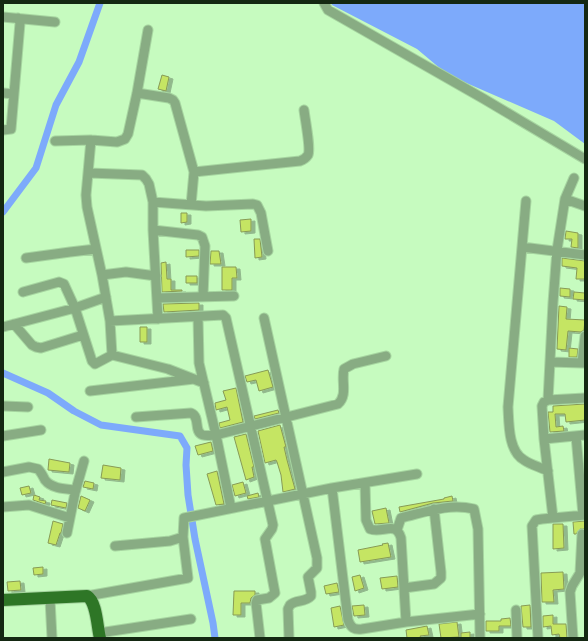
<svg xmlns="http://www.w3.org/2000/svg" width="588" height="641" font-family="Ubuntu,sans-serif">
<defs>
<filter id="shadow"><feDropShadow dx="4" dy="2" stdDeviation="0" flood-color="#0004"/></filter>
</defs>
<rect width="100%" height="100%" fill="#c6fbbf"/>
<!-- water -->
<path fill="#7daafb" d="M331,3H585V144L554,121L448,75L417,49L332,5Z"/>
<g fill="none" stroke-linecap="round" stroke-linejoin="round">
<!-- canal -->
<path stroke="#7daafb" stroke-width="7" d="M3,212L36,168L56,105L79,62L100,3
M3,373L48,393L74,411L101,425L180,436L187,448L186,465L188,495L195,539L213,623L215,638"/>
</g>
<!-- building -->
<path fill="#c5e564" stroke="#879a55" filter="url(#shadow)" d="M162,75L169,77L166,91L158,89Z
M181,213H187V222L181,223Z
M251,219V231L241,232L240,220Z
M566,231L578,233V248L571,247L572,239H565Z
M254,239H260L262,257L255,258Z
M186,250H199V256L186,257Z
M211,251H219L221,264H210Z
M562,258L585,261V279H576L577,268L562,266Z
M166,262L167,279H171V290H182V291L162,292L161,263Z
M222,267H236L237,278H232V290H222Z
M186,276H197V283H186Z
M560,288L570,289V297L560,296Z
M574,292L585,293V300L573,299Z
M199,303V310L164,312L163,304Z
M559,306L567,307L566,319L585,320L584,330L581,332L568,331L566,350L557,349Z
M140,327H147V342H140Z
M569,348L578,349L577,357H569Z
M268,370L273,387L259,391L256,380L247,382L245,376Z
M236,388L243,422L220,428L219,423L230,420L227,407L216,410L215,403L226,400L223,391Z
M585,404V420L566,422L565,414H555L556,427L563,426L564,431L550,432L548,412H553V406Z
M278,410L279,413L255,419L254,416Z
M280,425L286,447H284L287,460L295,489L283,492L281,475L277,462L276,460L265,463L258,431Z
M246,434L254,467H252L254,477L246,480L234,437Z
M211,442L213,451L198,455L195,446Z
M49,459L70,463L69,472L48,470Z
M103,465L121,468L120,480L101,478Z
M217,471L224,504L216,505L207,474Z
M85,481L94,483L93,489L83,487Z
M243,482L246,493L235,496L232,485Z
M29,486L31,493L22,495L20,488Z
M258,493L259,497L248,499L247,496Z
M34,495L40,497L39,500L46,501L45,504L33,500Z
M81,496L90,500L85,511L78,508Z
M452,496L453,501L433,503L400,512L399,507L444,499V498Z
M52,500L67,503L66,508L51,505Z
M386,508L389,523L375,524L372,511Z
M53,521L63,524L61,533H60L56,545L48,543Z
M585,521V529H580L576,534H574L573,522Z
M553,524H563L564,548L553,549Z
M388,543L391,557L360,562L358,550L383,545L382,544Z
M43,567V574L34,575L33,568Z
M563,572L564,589L553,590L554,602H542L541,573Z
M360,575L364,588L355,591L352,577Z
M397,576L398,587L382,589L380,578Z
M20,581L21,590L8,591L7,582Z
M337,583L339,592L326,594L324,586Z
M234,591H255V595L251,598L250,603H241V615H233Z
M364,605L365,615L354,616L352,606Z
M530,605L531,627H523L521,606Z
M340,606L344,625L334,627L331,608Z
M553,615V624H566L567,638H560L559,634L552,635L551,626L543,627V616Z
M510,618L511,626H499V631H486V621H501V619Z
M457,622L459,637L441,638L439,624Z
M427,626L429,635L420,636L421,638H407L406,630Z
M470,632V638H461V633Z"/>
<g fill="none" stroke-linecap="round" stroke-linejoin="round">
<defs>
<path id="minor" d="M324,3L328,10L484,99L585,159
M3,17L55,22
M3,93L14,94
M137,93L169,98L173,100L175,103L194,172L191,205
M3,130L11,129L20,23L18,18
M91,140L86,195L87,207L102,275L110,321L112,355L168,369L204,383
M55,141L91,140L117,142L125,139L128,134L137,93L148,30
M194,172L300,161C303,160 306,158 308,155C311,149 305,119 304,110
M89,173L142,175L146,179L149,184L153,202V230L158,319
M565,199L585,206
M526,201L508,407C509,423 508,451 524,460C531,465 540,467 548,471
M153,202L206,206L253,204L257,205L261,213L268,251
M153,230L198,235L202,237L205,246L203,297
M522,247L585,255
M26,258L70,252L96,249
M102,275L126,272L156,276
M23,292L59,282L64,284L75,308L92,361L95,364L112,355
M157,298L234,296
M198,317L199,363L216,435L231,508
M264,318L317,558V568L308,577L311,592V596C305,603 296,599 290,605L288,609L289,638
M110,321L223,315L226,318L273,525L272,529L265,539L275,593L269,598L257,600L256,603L260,638
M14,324L32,345L36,347L41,348L83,335
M3,327L75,308L106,297
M585,336L582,363H585
M550,362L582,363
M90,391L194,379
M548,400L553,303L557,250L565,199L574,178
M3,406L28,407
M136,417L191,413C201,417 193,432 203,435C207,436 212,435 216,435L338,404C348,395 341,381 344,369L353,364L386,356
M3,436L41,430
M576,436L583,515
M544,439L585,435
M3,472L29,467L38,469C41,472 43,476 45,480C52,489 66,489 76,490
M365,483L366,520L370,529C382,534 396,520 401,538L406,622
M332,488L348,620C351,628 354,630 362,629L406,622L480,614
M3,507L29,505L70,518
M553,518L544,439L542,406L544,402L548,400L585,398
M397,530L401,518C426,512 449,503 474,509L478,529L480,638
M67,533L75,493L84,461
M115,546L170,541L183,537
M404,588L434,584L441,578V572L434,509
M87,596L188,578L183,537L184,518L332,488L417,474
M50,599L52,638
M516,610L517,638
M99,633L191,619
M538,638L532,526L536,520L542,519L585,515
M573,638L570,592L572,586L580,573L582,534"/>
<path id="major" d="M3,600L87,596C97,602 97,627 100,638"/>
</defs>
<!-- minor casing -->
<use href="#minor" stroke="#a6d5a0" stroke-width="11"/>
<!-- major casing -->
<use href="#major" stroke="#a6d5a0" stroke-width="14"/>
<!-- minor -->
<use href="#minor" stroke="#88ac83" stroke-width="9"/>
<!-- major -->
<use href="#major" stroke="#2e7626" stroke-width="12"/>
</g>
<!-- border -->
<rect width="588" height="641" fill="none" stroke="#142812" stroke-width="8"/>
</svg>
